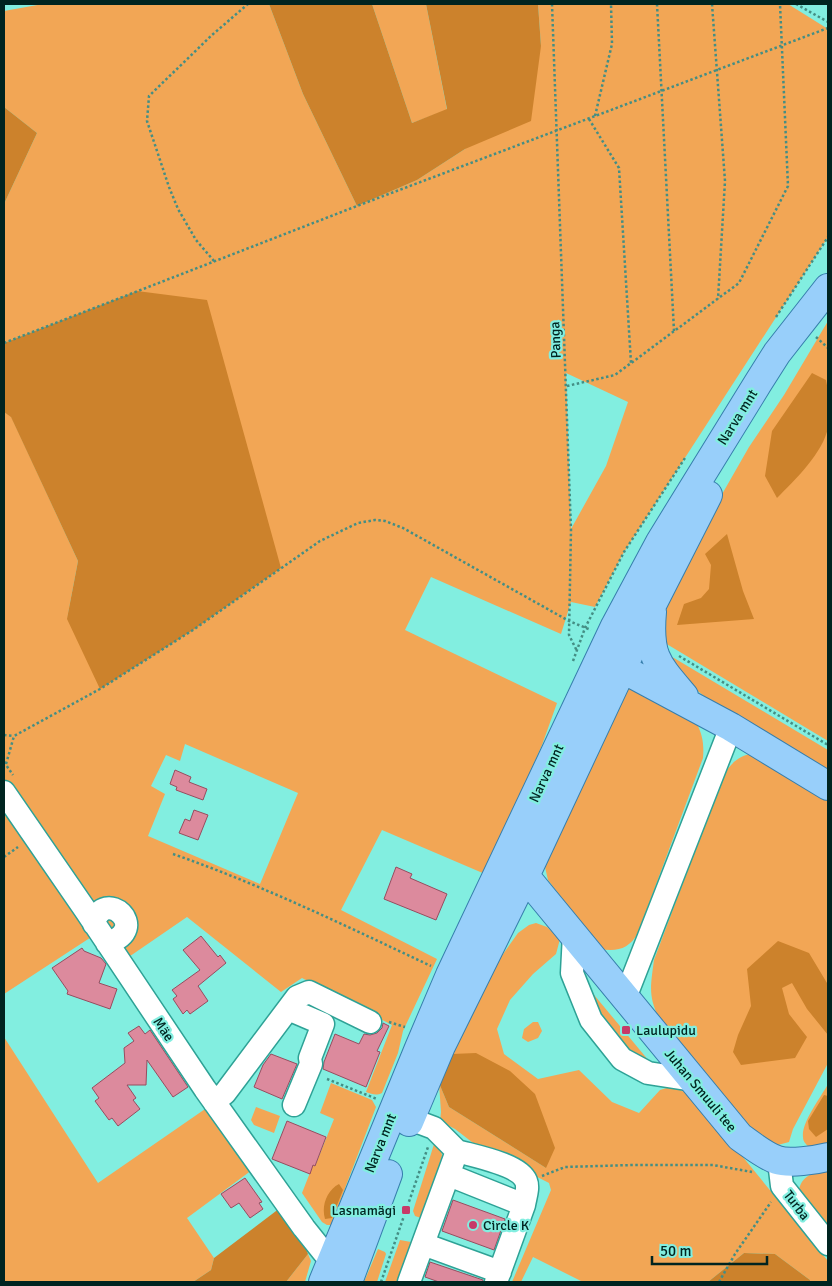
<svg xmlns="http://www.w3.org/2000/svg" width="832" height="1286" font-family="Signika,sans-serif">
<rect width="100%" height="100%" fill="#82eee0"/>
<!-- green -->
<path fill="#f2a655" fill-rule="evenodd" d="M43,4H269L303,94L357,206L417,180L465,149L541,46L538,4H788L828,29V237L624,552L595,607L571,602L561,634L431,577L405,630L557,703L542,745L485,874L382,830L341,910L437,959L403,1031L398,1053L382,1093C376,1096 372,1094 366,1092L392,1025L302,978L281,992L187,917L120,963L99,932L4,994V412L11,416L78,561L67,619L137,291L4,343V204L37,133L4,107V11ZM566,373L628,402L606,466L571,529ZM185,744L298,793L260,884L148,836L165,794L151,786L166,755L180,761Z
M372,4H426L447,110L412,123Z
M828,321V741L660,640V626L667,607L713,510L749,447L784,395Z
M667,656L674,658L828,750V772L708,699L677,675Z
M629,688L641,692L697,724C703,736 704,745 703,758L638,933C629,949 617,952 600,949L548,880L545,867L547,852L622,692Z
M755,753L828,799V1063L793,1129L789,1142L778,1145L764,1139L742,1126L662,1025C648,997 650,990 654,960L723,776C731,763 739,755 755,753Z
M536,923L547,927L560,939L556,954L533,974L510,1000L497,1029L504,1054L538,1079L579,1070L612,1102L639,1113L660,1090L673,1086L688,1094L715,1123L828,1261V1282H810V1280L775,1254L744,1253L708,1282H583L533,1257L521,1282H512L551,1190L549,1183L477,1146L455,1129L440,1121L441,1112L439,1083L449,1107L546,1168L452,1054L501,957L518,933L529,925Z
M590,990L649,1061L651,1065L635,1060L616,1036L591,998Z
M533,1022H538L542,1031L538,1038L528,1042L522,1038L524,1029Z
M4,1037L98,1183L208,1107L252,1170L187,1218L214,1258L211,1270L193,1282H4Z
M331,1083L372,1100L376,1107L331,1225H327L322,1222L302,1193L313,1165L315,1166L334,1119L320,1113Z
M828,1084V1144L809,1147C806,1144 803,1142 803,1137C801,1123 821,1097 828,1084Z
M256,1107L280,1116L274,1133L254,1125L251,1120Z
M435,1141L441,1149L442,1156L421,1218L415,1216L413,1211Z
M828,1168V1234L799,1192C800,1175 815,1173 828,1168Z
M400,1240L411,1242L398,1282H385Z
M378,1249L385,1252L386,1254L377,1282H364Z
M308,1254L311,1261L305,1282H286Z"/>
<!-- forest -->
<path fill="#cc822c" d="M269,4H372L412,123L447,109L426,4H538L541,46L531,121L465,149L417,180L357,206L303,94Z
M4,107L37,133L4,204Z
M137,291L207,300L281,568L193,630L100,689L67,619L78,561L11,417L4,412V343Z
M812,373L826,380C829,394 831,413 828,427C824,452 794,481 777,498L765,476L772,431Z
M727,534L743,591L754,619L677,625L684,604L701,598L709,589L711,565L705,554Z
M778,941L809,953L827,983L828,1035L807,1009L792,983L782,988L789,1014L807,1037L795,1058L741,1065L733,1052L738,1035L751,1006L747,969Z
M476,1053L510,1071L535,1094L555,1148L546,1168L449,1107L439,1083L452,1054Z
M824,1095L828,1096V1129L816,1137L809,1129L808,1121Z
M339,1184L343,1190L332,1218L325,1219C321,1206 327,1190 339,1184Z
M280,1208L304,1244L308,1254L286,1282H193L211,1270L214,1258Z
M744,1253L775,1254L810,1280V1282H708Z"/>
<!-- building -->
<path fill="#dc8a9d" stroke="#974c5f" d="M175,770L191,777L189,782L207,789L203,800L176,790L177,787L170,784Z
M194,810L208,815L198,840L179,833L185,819L190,821Z
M396,867L412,874L410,878L447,894L436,920L384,899Z
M201,936L218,957L220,955L226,963L198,986L208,1001L190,1014L187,1010L183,1014L173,999L177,996L172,990L200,970L183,950Z
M82,948L84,951L101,958L106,964L99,983L117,989L110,1009L67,994L68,991L52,968Z
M383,1023L389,1026L377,1051L380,1052L366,1087L323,1069L324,1062L335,1034L359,1044L364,1034L370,1035L377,1033L382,1028Z
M139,1026L145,1034L150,1030L188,1087L173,1097L147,1060L146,1085H127L136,1098L133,1100L140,1109L118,1126L112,1118L109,1120L95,1101L99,1098L92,1088L125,1063L124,1048L134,1041L128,1033Z
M271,1054L297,1064L282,1099L254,1087L263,1065Z
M287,1121L326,1137L315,1166L313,1165L310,1174L272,1159Z
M245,1178L262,1202L259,1203L263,1209L250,1218L239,1203L231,1208L221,1194Z
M453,1200L505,1219L494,1250L442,1231Z
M430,1262L483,1280V1282H439L425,1277Z"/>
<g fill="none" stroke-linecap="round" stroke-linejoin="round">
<defs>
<path id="minor" d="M4,792L86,911L205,1089L304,1228L324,1253L347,1262
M94,924C103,885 153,929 107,943
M574,934L572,973L591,1020L622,1059L648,1073L693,1080
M625,998L731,727
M288,1009L323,1024L310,1058L311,1064L294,1105
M214,1102L225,1093L297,997L309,992L370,1022
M457,1151C474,1156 519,1164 526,1181C529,1188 525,1198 524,1205
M779,1161L782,1186L828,1244
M449,1175L524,1205L496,1282
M423,1244L500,1272
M409,1282L457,1151L434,1128L410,1119"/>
<path id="major" d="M652,612C648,656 657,664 684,696
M606,673L623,670L634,675L731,727L828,786
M520,861L525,876L740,1137C752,1145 763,1155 777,1160C789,1164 816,1160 828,1157
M409,1122L441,1046L525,876L652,605L708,495
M323,1282L419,1048L450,975L615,626L660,542L758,383L777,353L828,288
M348,1282L388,1174"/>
</defs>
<!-- minor casing -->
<use href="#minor" stroke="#2ea296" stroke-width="25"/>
<!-- major casing -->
<use href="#major" stroke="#367eac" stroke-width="30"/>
<!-- path -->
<path stroke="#448e84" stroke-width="2.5" stroke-dasharray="2.5 2.5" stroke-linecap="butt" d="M552,4L571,530L569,635L577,651
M657,4L674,331
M712,4L725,181L718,299
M796,4L828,22
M595,116L612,44L611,4
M589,119L619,168L631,363
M214,261L196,240L178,209L169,187L147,121L149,96L212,35L248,4
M776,317L828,237
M816,337L828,348
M4,343L357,206L828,28
M567,386L615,375L739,283L788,186L780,4
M679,656L828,745
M573,661L585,628L624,552L685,458
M4,735L14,736
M4,762L13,775
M6,764L14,736L100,689L193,630L320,541L358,523L375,520L385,521L403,528L569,621L591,630
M173,854C262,885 346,926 431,966
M4,857L18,847
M389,1022L405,1027
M327,1079L377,1099
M542,1176L565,1167L633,1165H713L752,1172
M381,1282L428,1147
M719,1282L735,1254L771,1202"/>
<!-- minor -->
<use href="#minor" stroke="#fff" stroke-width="22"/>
<!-- major -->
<use href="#major" stroke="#98cffa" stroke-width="28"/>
</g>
<!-- markers -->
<g fill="#c73a68" stroke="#82eee0" stroke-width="2">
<rect x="621" y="1025" width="10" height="10" rx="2.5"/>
<rect x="401" y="1205" width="10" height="10" rx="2.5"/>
<circle cx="473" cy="1225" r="5"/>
</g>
<g text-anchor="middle" stroke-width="4.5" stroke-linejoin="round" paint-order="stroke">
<!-- street labels -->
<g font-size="14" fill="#002420" stroke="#82eee0">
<text transform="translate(555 340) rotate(-92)" y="5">Panga</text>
<text transform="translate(737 417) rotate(-58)" y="5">Narva mnt</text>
<text transform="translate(546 773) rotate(-65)" y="5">Narva mnt</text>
<text transform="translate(164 1029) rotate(56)" y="5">Mäe</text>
<text transform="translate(701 1090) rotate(50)" y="5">Juhan Smuuli tee</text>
<text transform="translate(380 1143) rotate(-68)" y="5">Narva mnt</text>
<text transform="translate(797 1205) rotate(52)" y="5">Turba</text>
</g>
<!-- poi labels -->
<g font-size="14" fill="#002420" stroke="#82eee0" text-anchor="start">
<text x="636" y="1035">Laulupidu</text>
<text x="396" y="1215" text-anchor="end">Lasnamägi</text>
<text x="483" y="1230">Circle K</text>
</g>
</g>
<!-- border -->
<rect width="832" height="1286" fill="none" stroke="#002420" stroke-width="10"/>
<!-- scale -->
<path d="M652 1256v8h115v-8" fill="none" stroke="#002420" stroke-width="2.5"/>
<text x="660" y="1256" font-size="15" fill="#002420" stroke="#82eee0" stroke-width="4" paint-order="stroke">50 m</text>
</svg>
